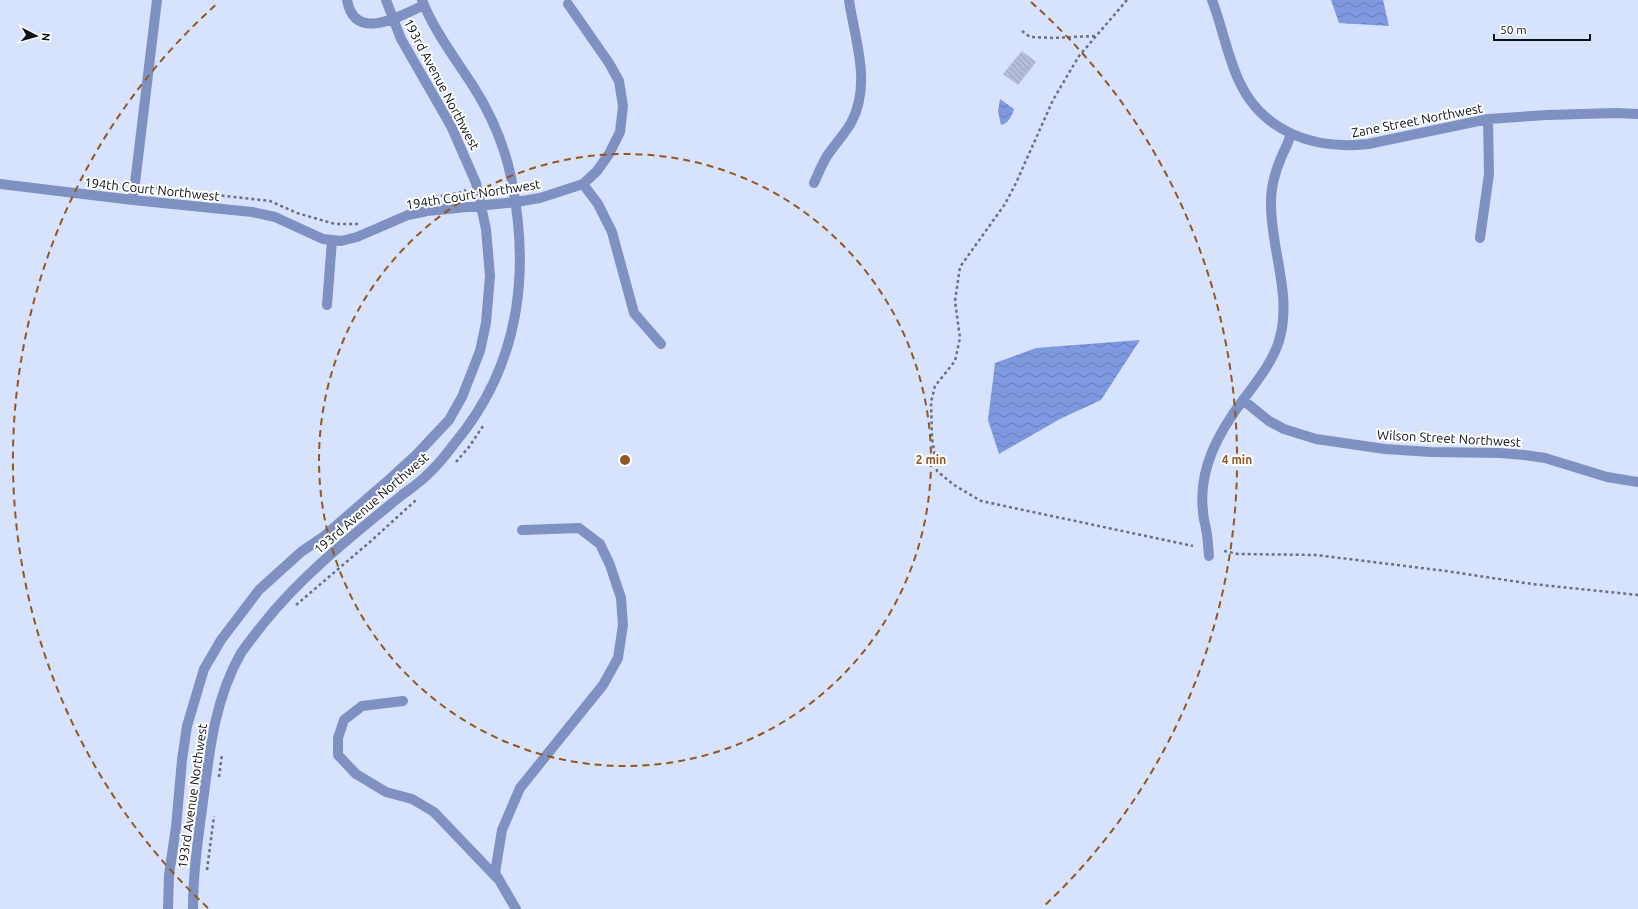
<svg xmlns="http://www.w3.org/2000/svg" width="1638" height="909" font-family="Ubuntu,sans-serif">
<defs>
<pattern id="water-waves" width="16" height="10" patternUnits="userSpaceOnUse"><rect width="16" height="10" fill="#7f99e1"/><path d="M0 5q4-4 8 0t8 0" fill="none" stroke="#667bb5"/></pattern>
<pattern id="building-back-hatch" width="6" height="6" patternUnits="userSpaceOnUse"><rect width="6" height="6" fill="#b3bdd8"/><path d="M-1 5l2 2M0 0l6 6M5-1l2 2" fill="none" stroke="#99a1b9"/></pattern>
</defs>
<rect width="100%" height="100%" fill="#d7e2fd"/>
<!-- water -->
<path fill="url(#water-waves)" d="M1331,0H1383L1389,26L1339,23Z
M1000,99L1014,109C1012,116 1008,124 1001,125L998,111Z
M1140,340L1101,400L1060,419L999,454L988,420L995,363L1036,348Z"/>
<!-- building -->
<path fill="url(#building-back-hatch)" d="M1022,51L1036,62L1018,85L1003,74Z"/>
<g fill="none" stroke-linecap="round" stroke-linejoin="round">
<!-- path -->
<path stroke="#697081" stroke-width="2.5" stroke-dasharray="3 3" stroke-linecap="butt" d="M1127,0L1079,56L1053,100L1016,183L1005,204L960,267L955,301L960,338L955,361L935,386L931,402L932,438L937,471L954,485L981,501L1193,546
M1022,31L1030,37L1053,38L1095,36
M144,187L270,201L297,213L335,224H358
M429,198L459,193L466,190
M456,462L469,447L483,426
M1224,551L1238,554L1316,555L1446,571L1532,584L1638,595
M296,605L371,541L416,500
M219,777L222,754
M207,870L214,816"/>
<!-- minor -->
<path stroke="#7f91c2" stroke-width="10" d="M347,0C355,43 400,16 424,5
M1212,0C1222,26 1227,55 1239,81C1263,133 1315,150 1368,144L1488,119L1547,115L1616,113L1638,114
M814,183C818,174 822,164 827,156C835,144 844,135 851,123C872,84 855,41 849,0
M0,184L133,200L252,212L275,217L323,239L341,241L357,237L408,215L427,211L516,202L540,198L583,184L597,171L609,154L620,132L623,106L619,81L609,63L568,4
M583,184L598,204L612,232L634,313L661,344
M133,200L157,0
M1480,238L1489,174L1488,119
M327,305L332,240
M1243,400L1269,421L1284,429L1316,439L1385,449L1431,452L1500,453L1524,455L1545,458L1607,477L1638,482
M1209,556C1208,547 1208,538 1206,529C1205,523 1203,517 1203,511C1198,469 1219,432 1243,400C1257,381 1272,363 1279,341C1293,295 1270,248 1271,202C1271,187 1275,172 1281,158C1284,149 1290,143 1290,133
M403,701L362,706L344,720L338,738V755L356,774L386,792L412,799L434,812L498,879
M168,909L169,875L176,827L182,760L187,726L204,669L221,640L259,590L301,552L323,537L392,477L416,455L449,420L462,397L480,351L486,323L490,276L486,229L476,183L451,126L401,39L386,0
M193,909C193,870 199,832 204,794C210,745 216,697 241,653C248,643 256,633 263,624C303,574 353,535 402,495C410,489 419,483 426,476C437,466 446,455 454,444C519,367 531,274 511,177C504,144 491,114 473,86C455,58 434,31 422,0
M516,909L495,873L502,830L520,788L603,685L618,658L623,625L621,598L610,565L600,544L579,528L522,530"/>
</g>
<!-- distance rings -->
<g fill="none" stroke="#95571d" stroke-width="2" stroke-dasharray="7 5">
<circle cx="625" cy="460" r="306"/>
<path d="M208 908A612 612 0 0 1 219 2M1031 2A612 612 0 0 1 1042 908"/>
</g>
<g text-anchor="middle" stroke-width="4" stroke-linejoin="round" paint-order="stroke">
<!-- street labels -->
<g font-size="13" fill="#0a0e16" stroke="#fff">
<text transform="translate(442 84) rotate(62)" y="5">193rd Avenue Northwest</text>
<text transform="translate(1417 120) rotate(-11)" y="5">Zane Street Northwest</text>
<text transform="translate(152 189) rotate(6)" y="5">194th Court Northwest</text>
<text transform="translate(473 194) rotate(-9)" y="5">194th Court Northwest</text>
<text transform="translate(1449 438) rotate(3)" y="5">Wilson Street Northwest</text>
<text transform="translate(371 503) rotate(-41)" y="5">193rd Avenue Northwest</text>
<text transform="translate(192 796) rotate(-82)" y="5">193rd Avenue Northwest</text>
</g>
</g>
<circle cx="625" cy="460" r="6" fill="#95571d" stroke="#fff" stroke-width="2"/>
<g font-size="12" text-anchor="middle" font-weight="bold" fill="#95571d" stroke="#fff" stroke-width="4" stroke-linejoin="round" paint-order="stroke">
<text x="931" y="464">2 min</text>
<text x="1237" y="464">4 min</text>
</g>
<!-- north arrow -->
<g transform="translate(36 36) rotate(96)" stroke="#ffffff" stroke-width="3" paint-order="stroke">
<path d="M0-3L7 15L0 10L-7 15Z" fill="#0a0e16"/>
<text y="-6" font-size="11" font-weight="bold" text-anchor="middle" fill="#0a0e16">N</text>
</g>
<!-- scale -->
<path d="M1494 34v6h96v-6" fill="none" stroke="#0a0e16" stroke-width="2"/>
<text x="1500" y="34" font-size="12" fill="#0a0e16" stroke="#ffffff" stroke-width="3" paint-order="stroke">50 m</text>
</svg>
